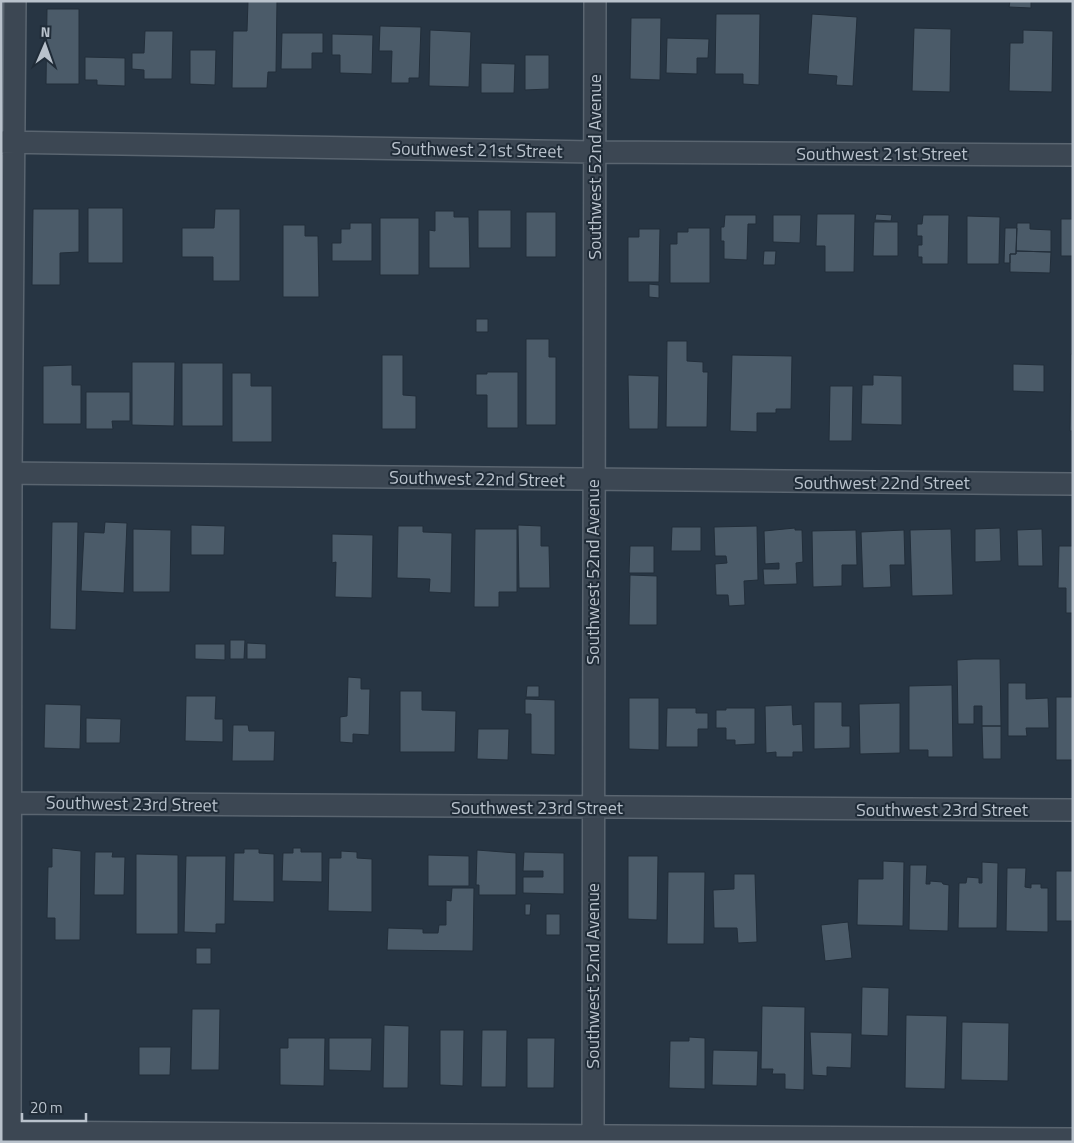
<svg xmlns="http://www.w3.org/2000/svg" width="1074" height="1143" font-family="'Titillium Web',sans-serif">
<rect width="100%" height="100%" fill="#273543"/>
<!-- building -->
<path fill="#4b5b69" stroke="#222e3a" d="M248,1H277L276,72H268L267,88H232L233,31H247Z
M1010,1H1031V8L1009,7Z
M47,9H79V84H46Z
M716,14H760L759,85L743,84V74H715Z
M812,14L857,17L853,86L836,85L837,76L808,74Z
M631,18H661L660,80L630,79Z
M380,26L421,27L419,78H409V83H391L392,51H379Z
M914,28L951,29L950,92L912,91Z
M430,30L471,32L469,87L429,86Z
M1023,30L1053,31L1052,92L1009,91L1010,43H1023Z
M145,31H173L172,79H144V70L132,69V53H144Z
M282,33H323V53H312V69H281Z
M332,34L373,35L372,74L340,73V55H332Z
M667,38L709,39L708,58H697V74L666,73Z
M190,50H216L215,85L190,84Z
M525,55H549V89L525,90Z
M85,57L125,58V86L97,85V80H85Z
M481,63L515,64L514,93H481Z
M88,208H123V263H88Z
M33,209H79V252L60,253V285H32Z
M215,209H240V281H213V257H182V228H214Z
M478,210H511V248H478Z
M435,211H454V217H469L470,268H429V230L435,231Z
M526,212H556V257H526Z
M817,214H855L854,272H825V246H816Z
M876,214L892,215L891,221L875,220Z
M725,215H756V224H748L747,260L724,259V241H721V227H724Z
M773,215H801L800,243L773,242Z
M923,215H949L948,264H922V257H918V245H922V236H917V224H922Z
M967,216L1000,217L999,264H967Z
M380,218H419V275H380Z
M1061,219H1073V256H1061Z
M874,222H898V256H873Z
M350,223H372V261H332V243H341V229H350Z
M1017,223H1030V229L1051,230V252L1016,251Z
M283,225H305V236H318L319,297H283Z
M688,228H710V283H670V244H677V232H688Z
M1005,228H1017L1016,254H1010V263H1004Z
M639,229H660L659,282H628V237H639Z
M764,251H776L775,265H763Z
M1016,251L1051,252L1050,273L1010,272V254H1016Z
M649,284L659,285V298L649,297Z
M476,319H488V332H476Z
M526,339H549V357H556V425H526Z
M667,341H687V361L703,362V372H708L707,427H666Z
M1071,354H1073V431H1070Z
M382,355H403V395L416,396V429H382Z
M732,355L792,356L791,409H776V413H757V432L730,431Z
M132,362H175L174,426L132,425Z
M182,363H223V426H182Z
M1013,364L1044,365V392L1013,391Z
M72,365V385H81V424H43V366Z
M487,372H518V428H487V395H476V374H487Z
M232,373H251V386H272V442H232Z
M628,375L659,376L658,429H629Z
M873,375L902,376V425L861,424L862,385H873Z
M830,386H853L852,441H829Z
M86,392H130V421H112L113,429H86Z
M52,522H78L76,630L50,629Z
M105,522L127,523L124,593L81,591L84,532L104,533Z
M191,525L225,526L224,555H191Z
M518,525L541,526V546H549L550,588H519Z
M398,526H423V532L452,533L451,593L429,592L430,579L397,578Z
M757,526L758,580L744,581L745,605L729,606L728,595H716L715,564L727,563L726,556H715L714,527Z
M672,527H701V551H671Z
M795,528V530H802L803,562L796,563L797,584L764,585L763,569H779V563L765,564L764,531Z
M1000,528L1001,561L975,562V529Z
M133,529L171,530L170,592H133Z
M475,529H517V592H499V607H474Z
M951,529L953,595L912,596L910,530Z
M1042,529L1043,566H1018L1017,530Z
M856,530L857,565H842V586L813,587L812,531Z
M904,530L905,565H890L891,587L863,588L861,532Z
M332,534L373,535L372,598L335,597L336,562L332,563Z
M630,546H654V573H629Z
M1059,546H1073V613H1066V588H1058Z
M630,575L657,576V625H629Z
M230,640H245L244,659H230Z
M247,643L266,644V659H247Z
M195,644H225V660L195,659Z
M973,659H1000L1001,726H982V706H974V724H958L957,660Z
M348,677L361,678V689H370L369,735L353,734V743L340,742V717L347,716Z
M1008,683H1026V699L1048,698L1049,728H1026L1027,736H1008Z
M952,685L953,757H928V750H909V686Z
M527,686H539V697H526Z
M400,691H422V710L456,711L455,752H400Z
M186,696H216L215,719H223V742L185,741Z
M1056,697H1073V760H1056Z
M629,698H659V750L629,749Z
M525,699L555,700V755L531,754V714H525Z
M814,702H842V726H850V748L814,749Z
M900,703V753L860,754L859,704Z
M45,704L81,705L80,749L44,748Z
M792,705L793,725L802,724L803,752H793V757H776V752L766,753L765,706Z
M667,708H696V713H708V729H698V747H666Z
M726,708H755V744L735,745V740H726V728H716V710H726Z
M86,718L121,719L120,743H86Z
M233,725H248L249,731H275L274,761H232Z
M982,726H1001V759H983Z
M478,729H509L508,760L477,759Z
M52,848L81,851L80,940H55V918H47L48,867H52Z
M293,848H301V852H322V882L282,881L283,853H293Z
M244,849H259V853L274,854V902L233,901L234,853H244Z
M477,850L516,853V895H479V885H476Z
M341,851L357,852V858L372,859V912L328,911L329,858H341Z
M95,852H113L112,857H125L124,895H94Z
M524,852L564,853V894L523,893V877H543V871H523Z
M136,854L178,855V934H136Z
M428,855L469,856V886H428Z
M186,856H226L225,924H216V933L184,932Z
M628,856H658L657,920L628,919Z
M883,861L904,862L903,926L857,925L858,879H883Z
M982,862L998,863L997,928H958L959,883H966L967,877L979,878V883H982Z
M910,865H927L926,884H930V881L942,882L943,884L949,885L948,931L909,930Z
M1007,868H1026L1025,887L1031,888V884H1041V888H1048V932L1006,931Z
M1056,871H1073V921H1056Z
M668,872H705L704,944H667Z
M734,874H755L757,942L738,943L737,928H714L713,890L734,889Z
M452,888H474L473,951L387,950L388,928L423,929V933H438L439,925H446V900L451,901Z
M525,904H531L530,915H525Z
M546,914H560V935H546Z
M848,922L852,958L825,961L821,925Z
M196,948H211V964H196Z
M862,987L889,988L888,1036L861,1035Z
M762,1006L805,1007L804,1090L785,1089V1074H772L773,1069H761Z
M192,1009H220L219,1070H191Z
M906,1015L947,1016L945,1089L905,1088Z
M962,1022L1009,1023L1008,1081L961,1080Z
M384,1025L409,1026L408,1088H383Z
M440,1030H464L463,1086L440,1085Z
M482,1030H507L506,1087H481Z
M810,1032L852,1033L851,1068L827,1067V1076L812,1075Z
M689,1037L705,1038V1089L669,1088L670,1041H689Z
M288,1038H325L324,1086L280,1085V1048H288Z
M329,1038H372L371,1071L329,1070Z
M527,1038H555L554,1088H527Z
M139,1047H171L170,1075H139Z
M713,1050L758,1051L757,1086L712,1085Z"/>
<g fill="none" stroke-linecap="round" stroke-linejoin="round">
<defs>
<path id="minor" d="M1,142L594,152L1073,155
M1,473L1073,484
M1,803L1073,810
M1,1132L1073,1139
M10,1142L11,473L15,1
M593,1142L595,1"/>
</defs>
<!-- minor casing -->
<use href="#minor" stroke="#5a6570" stroke-width="24"/>
<!-- minor -->
<use href="#minor" stroke="#3c4753" stroke-width="21"/>
</g>
<g text-anchor="middle" stroke-width="4" stroke-linejoin="round" paint-order="stroke">
<!-- street labels -->
<g font-size="18" fill="#b9c2cc" stroke="#202c38">
<text transform="translate(477 150) rotate(1)" y="6">Southwest 21st Street</text>
<text x="882" y="160">Southwest 21st Street</text>
<text transform="translate(595 167) rotate(-90)" y="6">Southwest 52nd Avenue</text>
<text transform="translate(477 479) rotate(1)" y="6">Southwest 22nd Street</text>
<text x="882" y="489">Southwest 22nd Street</text>
<text transform="translate(593 572) rotate(-90)" y="6">Southwest 52nd Avenue</text>
<text transform="translate(132 804) rotate(1)" y="6">Southwest 23rd Street</text>
<text x="537" y="814">Southwest 23rd Street</text>
<text x="942" y="816">Southwest 23rd Street</text>
<text transform="translate(593 976) rotate(-90)" y="6">Southwest 52nd Avenue</text>
</g>
</g>
<!-- border -->
<rect width="1074" height="1143" fill="none" stroke="#b9c2cc" stroke-width="5"/>
<!-- north arrow -->
<g transform="translate(45 45) rotate(2)" stroke="#202c38" stroke-width="4" paint-order="stroke">
<path d="M0-4L9 19L0 12L-9 19Z" fill="#b9c2cc"/>
<text y="-8" font-size="14" font-weight="bold" text-anchor="middle" fill="#b9c2cc">N</text>
</g>
<!-- scale -->
<path d="M22 1113v8h64v-8" fill="none" stroke="#b9c2cc" stroke-width="2.5"/>
<text x="30" y="1113" font-size="15" fill="#b9c2cc" stroke="#202c38" stroke-width="4" paint-order="stroke">20 m</text>
</svg>
